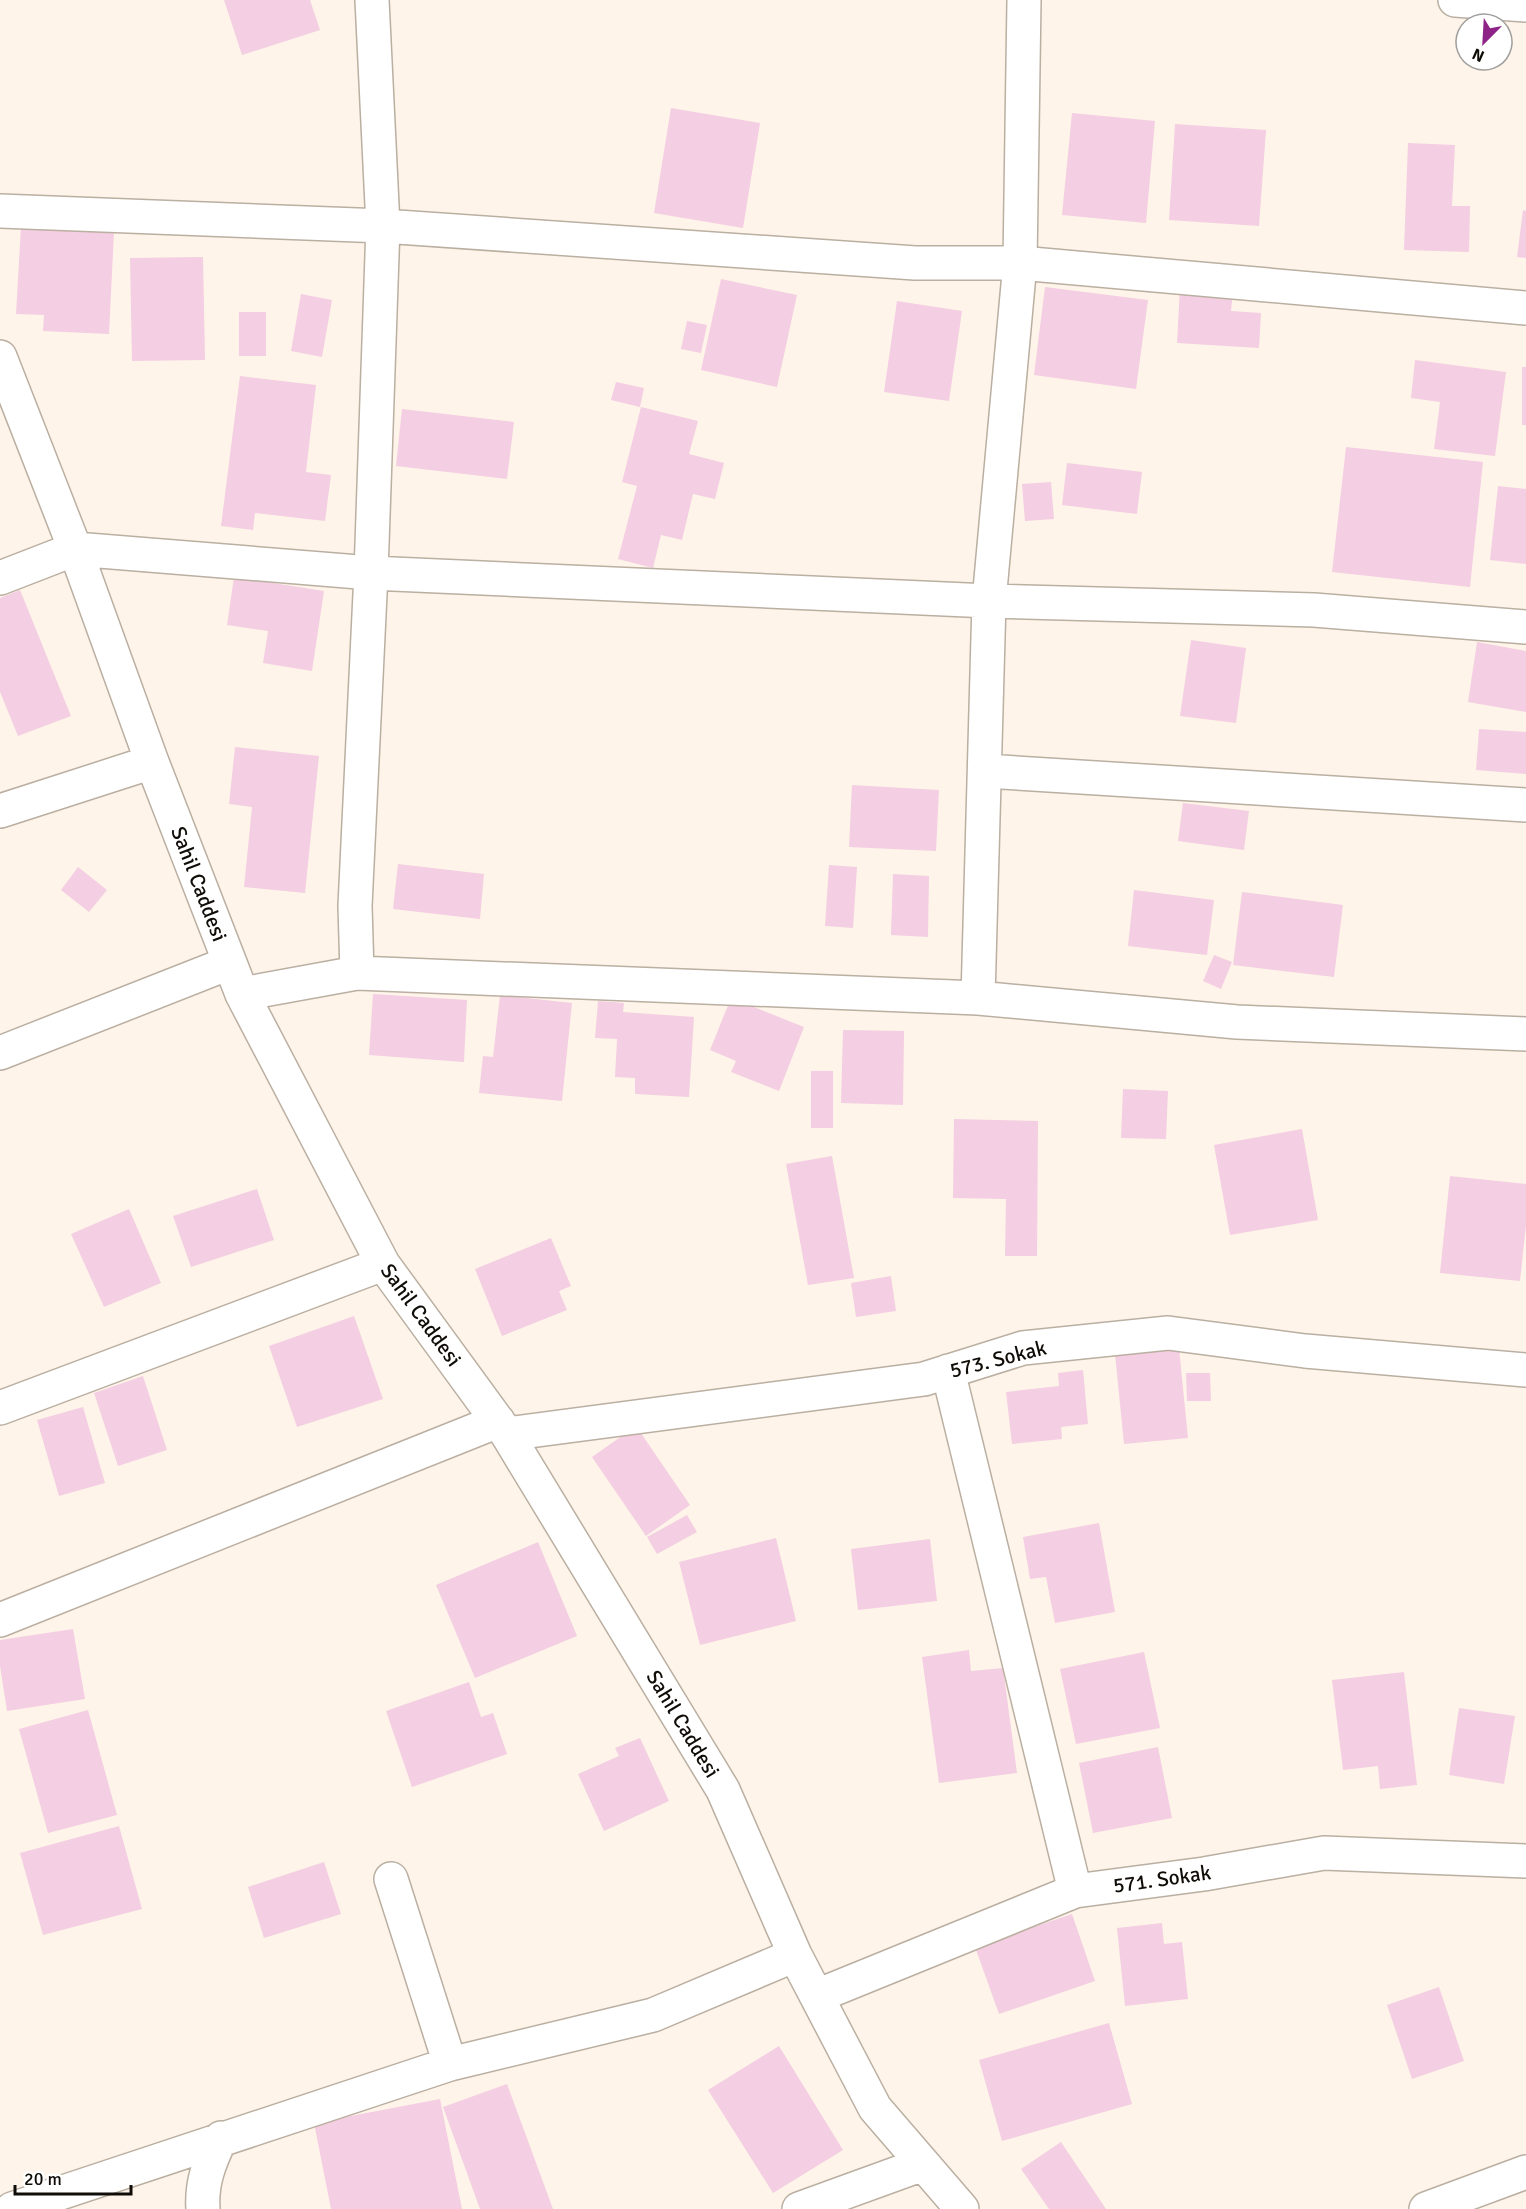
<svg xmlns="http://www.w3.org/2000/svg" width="1526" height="2209" font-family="Signika,sans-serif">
<rect width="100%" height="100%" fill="#fef4e9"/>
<!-- building -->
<path fill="#f4cee2" d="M224,0H310L320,30L242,55Z
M671,108L760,123L743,228L654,213Z
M1072,113L1155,121L1146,223L1062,215Z
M1175,124L1266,130L1259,226L1169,220Z
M1408,143L1455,145L1452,206H1470L1469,252L1404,250Z
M1523,210L1526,211V258L1517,257Z
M21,227L114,232L109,334L43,331L44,315L16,314Z
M203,257L205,360L132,361L130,258Z
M721,279L797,295L777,387L701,370Z
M1045,287L1148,300L1136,389L1034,375Z
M1180,288L1233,292L1231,311L1261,313L1259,348L1177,343Z
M301,294L332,300L322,357L291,351Z
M897,301L962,311L949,401L884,392Z
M239,312H266V356H239Z
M687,321L707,325L701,353L681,349Z
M1415,360L1506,372L1495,456L1434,449L1440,402L1411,398Z
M1522,367H1526V425H1522Z
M240,376L316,385L306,472L331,475L325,521L255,513L253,530L221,526Z
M616,382L644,388L640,407L611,400Z
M641,407L698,421L689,454L724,463L715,499L693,494L682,540L661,535L653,568L618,559L637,486L622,482Z
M402,409L514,422L507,479L396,466Z
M1346,447L1483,462L1470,587L1332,572Z
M1067,463L1142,472L1137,514L1062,505Z
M1051,482L1054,519L1025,521L1022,484Z
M1498,486L1526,489V564L1490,560Z
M234,577L324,591L312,671L263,663L268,631L227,625Z
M20,590L71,716L18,736L0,692V598Z
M1191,640L1246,648L1236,723L1180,716Z
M1477,642L1526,651V712L1468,702Z
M1479,729L1526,732V774L1476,770Z
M235,747L319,756L305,893L244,887L252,807L229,804Z
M852,785L939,790L936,851L849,847Z
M1183,803L1249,811L1244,850L1178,841Z
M398,864L484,874L480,919L393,909Z
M829,865L857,867L853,928L825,926Z
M78,867L107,890L89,912L61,890Z
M893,874L929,876L928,937L891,935Z
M1134,890L1214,900L1207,955L1128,946Z
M1242,892L1343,905L1334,977L1233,965Z
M1214,955L1232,962L1221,989L1203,981Z
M373,994L467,1000L464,1062L369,1055Z
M500,995L572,1003L562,1101L479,1093L483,1056L493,1057Z
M731,998L804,1027L779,1091L731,1072L736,1061L710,1050Z
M598,1001L624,1003L623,1012L694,1017L689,1097L635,1094V1078L615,1077L617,1039L595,1038Z
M843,1030L904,1031L903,1105L841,1103Z
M811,1071H833V1128H811Z
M1123,1089L1168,1091L1166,1139L1121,1138Z
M954,1119L1038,1121L1037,1256H1005L1006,1199L953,1198Z
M1302,1129L1318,1220L1230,1235L1214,1145Z
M832,1156L854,1278L808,1285L786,1164Z
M1450,1176L1526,1184V1225L1520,1281L1440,1273Z
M257,1189L274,1240L191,1267L173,1216Z
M129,1209L161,1283L104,1307L71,1234Z
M551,1238L571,1286L559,1291L567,1310L502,1336L475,1269Z
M891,1276L896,1311L856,1317L851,1283Z
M354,1316L383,1399L297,1427L269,1346Z
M1179,1348L1188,1438L1124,1444L1115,1354Z
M1083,1370L1088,1424L1061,1427L1062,1439L1012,1444L1006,1392L1059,1386L1058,1373Z
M1186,1373H1210L1211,1401H1187Z
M143,1376L167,1450L118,1466L94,1393Z
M83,1407L105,1483L59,1496L37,1420Z
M636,1426L690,1505L646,1536L592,1457Z
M687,1515L697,1532L657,1554L647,1537Z
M1099,1523L1115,1612L1055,1623L1046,1577L1030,1579L1023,1537Z
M776,1538L796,1621L700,1645L679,1562Z
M930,1539L937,1601L858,1610L851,1549Z
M538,1542L577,1636L475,1678L436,1585Z
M73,1629L85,1699L7,1711L0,1666V1640Z
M969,1650L971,1671L1003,1668L1017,1773L939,1783L922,1657Z
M1144,1652L1160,1728L1076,1744L1060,1669Z
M1404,1672L1417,1785L1380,1789L1378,1766L1343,1770L1332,1680Z
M469,1682L481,1717L493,1713L507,1754L412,1787L386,1711Z
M1459,1708L1515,1716L1504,1784L1449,1775Z
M88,1710L117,1815L48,1833L19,1729Z
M640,1738L669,1801L604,1831L578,1774L619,1756L615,1748Z
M1158,1747L1172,1818L1093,1833L1079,1763Z
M119,1826L142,1909L43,1935L20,1853Z
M324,1862L341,1914L264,1938L248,1887Z
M1072,1914L1095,1981L999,2014L975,1947Z
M1162,1923L1164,1944L1182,1942L1188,1999L1125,2006L1117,1928Z
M1439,1987L1464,2061L1412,2079L1387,2005Z
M1109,2023L1132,2104L1002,2141L979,2060Z
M779,2046L843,2150L773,2193L708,2090Z
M507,2084L553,2209H480L443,2107Z
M440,2099L462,2209H331L314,2123Z
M1061,2142L1106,2209H1049L1021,2169Z"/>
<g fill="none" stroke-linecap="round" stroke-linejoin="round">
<defs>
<path id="minor" d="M1455,0L1526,5
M0,211L383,226L915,263H1020L1526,308
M0,357L75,549L152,762L242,994L383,1264L507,1434L723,1790L795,1955L875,2108L962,2209
M0,578L75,549L371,573L989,601L1314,610L1526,627
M985,771L1526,805
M0,811L152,762
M357,973L355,906L371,573L383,226L372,0
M242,994L357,973L978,998L1237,1022L1526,1034
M978,998L989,601L1020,263L1024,0
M0,1053L229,963
M948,1371L1075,1891
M0,1408L383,1264
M507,1434L924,1379L1023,1348L1168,1333L1305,1351L1526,1370
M0,1620L498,1421
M391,1879L450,2064
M817,1996L1075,1891L1204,1874L1324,1853L1526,1861
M12,2209L450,2064L653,2015L795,1955
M203,2209C201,2182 210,2161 221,2138
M799,2209L923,2164
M1426,2209L1526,2172"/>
</defs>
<!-- minor casing -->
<use href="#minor" stroke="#baafa1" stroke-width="36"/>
<!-- minor -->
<use href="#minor" stroke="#fff" stroke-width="33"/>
</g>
<g text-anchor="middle" stroke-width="6" stroke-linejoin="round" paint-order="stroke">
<!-- street labels -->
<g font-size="21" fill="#100c07" stroke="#fff">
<text transform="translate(199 884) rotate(69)" y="7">Sahil Caddesi</text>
<text transform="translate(421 1315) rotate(54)" y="7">Sahil Caddesi</text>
<text transform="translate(998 1359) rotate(-14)" y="7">573. Sokak</text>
<text transform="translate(683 1724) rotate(59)" y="7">Sahil Caddesi</text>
<text transform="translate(1162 1879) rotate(-8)" y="7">571. Sokak</text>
</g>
</g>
<!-- north arrow -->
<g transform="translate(1484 42) rotate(204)"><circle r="28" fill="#ffffff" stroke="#9f9e9c" stroke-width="1.5"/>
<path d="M0-4.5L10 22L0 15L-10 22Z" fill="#8e2387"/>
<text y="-9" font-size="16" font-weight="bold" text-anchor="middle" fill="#100c07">N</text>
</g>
<!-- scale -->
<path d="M15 2185v9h116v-9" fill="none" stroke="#100c07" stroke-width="3"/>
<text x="24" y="2185" font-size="18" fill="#100c07" stroke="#ffffff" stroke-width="4.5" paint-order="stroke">20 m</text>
</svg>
